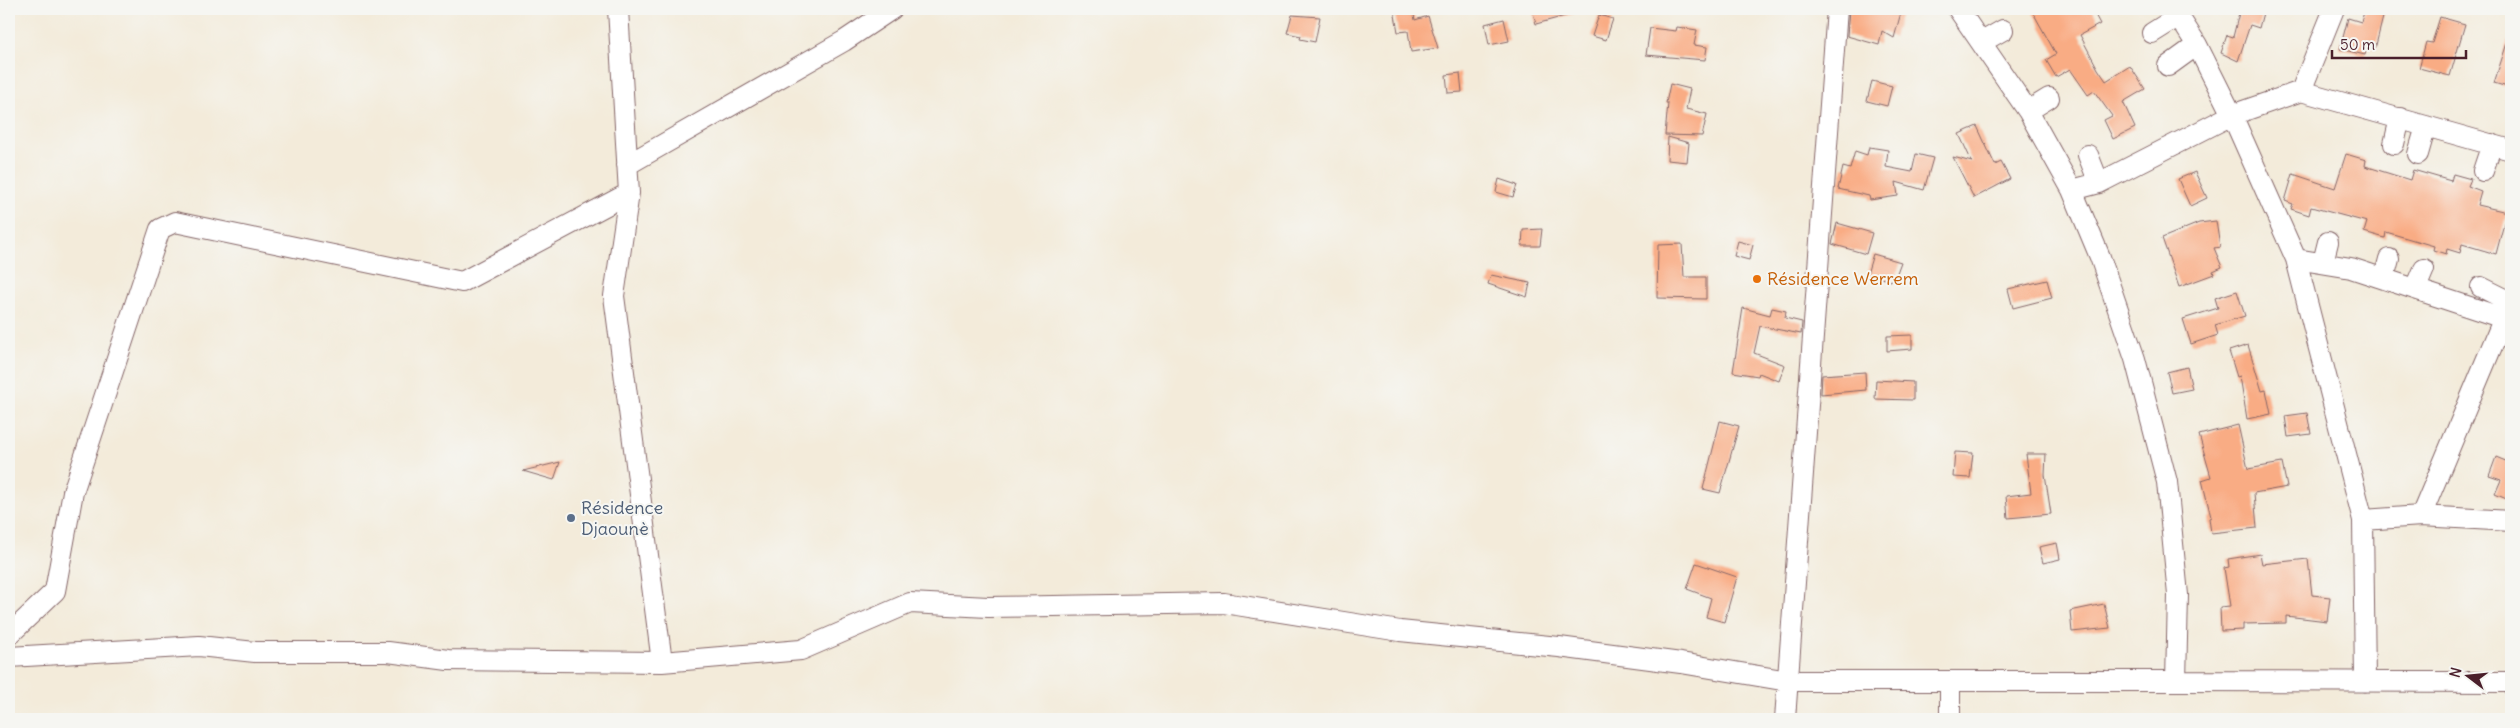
<svg xmlns="http://www.w3.org/2000/svg" width="2520" height="728" font-family="Delius,sans-serif">
<rect width="100%" height="100%" fill="#f6f6f2"/>
<filter id="ink" filterUnits="userSpaceOnUse"><feTurbulence type="fractalNoise" baseFrequency=".02" numOctaves="2"/><feDisplacementMap in="SourceGraphic" scale="10" xChannelSelector="R" yChannelSelector="G"/><feConvolveMatrix kernelMatrix="1 2 1 2 8 2 1 2 1" color-interpolation-filters="sRGB"/></filter>
<filter id="wash" filterUnits="userSpaceOnUse"><feTurbulence type="fractalNoise" baseFrequency=".0096" numOctaves="4" result="noise"/><feDisplacementMap in="SourceGraphic" scale="20" xChannelSelector="R" yChannelSelector="G"/><feGaussianBlur stdDeviation="1.12" result="paint"/><feColorMatrix in="noise" values="0 0 0 0 0 0 0 0 0 0 0 0 0 0 0 0 0 1.4 0 .05"/><feComposite in="paint" operator="in"/></filter>
<g filter="url(#wash)">
<rect width="100%" height="100%" fill="#f3ebda"/>
<g id="blocks">
<!-- building -->
<path fill="#f9ac84" d="M1394,9H1413L1415,20L1428,16L1438,48L1411,52L1408,31L1398,32Z
M1532,9H1576V13L1536,24Z
M1849,9H1902L1894,38L1882,31L1879,45L1847,36Z
M2031,9H2092L2100,24L2080,35L2098,69L2106,81L2130,66L2145,89L2123,102L2135,128L2113,139L2104,120L2112,116L2094,91L2088,95L2070,69L2056,77L2046,60L2056,54Z
M2240,9H2264L2259,28L2250,25L2238,61L2221,53L2227,35L2233,37Z
M2365,9H2385L2375,49L2367,47L2365,55L2340,49L2348,18L2361,22Z
M1292,15L1320,17L1315,42L1300,39L1301,36L1287,33Z
M1599,15L1613,19L1606,40L1592,36Z
M2440,17L2465,24L2450,76L2419,68L2426,42L2432,43Z
M1504,19L1509,41L1489,45L1485,24Z
M1677,27L1697,30L1694,45L1707,47L1705,60L1646,55L1650,28L1676,31Z
M2508,40H2511V88L2494,83Z
M1460,73L1462,92L1448,93L1446,75Z
M1872,81L1892,86L1887,106L1867,101Z
M1670,84L1690,89L1686,109L1707,114L1702,136L1665,135L1668,103H1666Z
M1977,126L1995,165L2001,162L2010,179L1974,198L1953,157L1972,162L1959,134Z
M1668,137L1689,143L1687,162L1667,160Z
M1869,147L1888,150L1886,167L1912,172L1916,154L1933,158L1924,190L1896,182L1898,196L1870,200L1869,196L1838,189L1843,167L1850,169L1855,151L1867,155Z
M2346,154L2366,160L2365,166L2410,180L2413,170L2451,181L2453,174L2471,179L2468,186L2481,191L2477,205L2507,212L2496,254L2462,244L2460,253L2447,249L2446,254L2433,250L2434,246L2386,232L2385,238L2364,232L2367,222L2311,207L2309,215L2291,209L2293,204L2285,201L2293,174L2335,188Z
M2195,172L2207,198L2190,206L2178,179Z
M1499,179L1517,185L1513,197L1496,192Z
M2216,221L2220,247L2214,248L2222,267L2213,271L2214,274L2179,287L2162,238L2199,223Z
M1837,223L1872,233L1866,254L1832,244Z
M1542,229L1540,246H1522L1523,230Z
M1738,241L1753,245L1749,260L1734,256Z
M1682,244L1684,277H1706V299L1657,298L1658,245Z
M1873,254L1901,262L1895,278L1892,277L1891,281L1867,274Z
M1491,275L1530,283L1527,297L1488,284Z
M2047,280L2052,298L2013,308L2008,289Z
M2237,291L2245,316L2215,325L2218,335L2191,344L2183,319L2218,308L2215,298Z
M1743,308L1770,315L1772,308L1786,311L1785,318L1802,322L1801,334L1760,326L1754,353L1785,365L1779,381L1759,373L1758,376L1733,372Z
M1912,335V349L1887,351V336Z
M2248,345L2262,391L2266,390L2271,414L2247,419L2240,376L2237,377L2229,351Z
M2187,367L2192,389L2172,393L2167,372Z
M1865,372L1866,390L1821,394L1822,375Z
M1876,380L1913,382V400L1875,399Z
M2307,413L2311,434L2288,437L2285,416Z
M1720,421L1739,426L1720,493L1703,489Z
M2238,425L2248,469L2282,463L2287,487L2254,493L2257,528L2211,533L2209,518L2211,517L2202,480L2211,477L2199,435Z
M1955,452L1973,453L1970,478L1953,477Z
M2026,454H2046L2045,475L2051,514L2008,518L2006,496L2031,493Z
M2510,455L2511,456V501L2495,494L2501,480L2489,476L2496,457L2508,462Z
M560,462L554,480L523,471Z
M2057,543L2060,559L2043,563L2039,547Z
M2260,554L2262,564L2308,559L2312,595L2330,597L2327,621L2286,616V623L2243,624V630L2221,631L2220,607L2230,606L2224,568L2229,567L2228,559Z
M1696,563L1737,577L1724,622L1706,617L1711,598L1687,589Z
M2104,604L2110,628L2072,632L2070,611Z"/>
</g>
</g>
<g filter="url(#ink)">
<use href="#blocks" fill-opacity="0" stroke="#856668" stroke-width="1"/>
<g fill="none" stroke-linecap="round" stroke-linejoin="round">
<defs>
<path id="minor" d="M618,9L629,193L614,296L662,662
M1958,9L2028,111L2072,190L2100,257L2135,359L2167,482L2178,595L2176,681L2511,682
M2174,9L2197,45L2232,115L2296,259L2363,520L2365,682
M2152,33L2179,16
M1982,42L2003,30
M2168,66L2197,45
M2301,91L2334,9
M2028,111L2049,98
M2394,144L2400,118
M2418,154L2426,126
M2088,155L2099,183
M627,165L844,41L892,9
M2483,171L2492,144
M2072,190L2099,183L2232,115L2301,91L2511,150
M2296,259L2351,268L2503,318
M2323,262L2328,242
M2384,278L2389,259
M2481,287L2511,302
M2416,288L2424,269
M2421,516L2511,301
M2363,520L2421,516L2511,521
M9,635L55,591L73,492L160,229L175,222L462,282L629,193
M9,657L199,646L255,652H388L448,660L662,662L801,650L910,603L988,607L1224,603L1400,631L1559,647L1681,663L1788,681H2176
M1950,681V719
M1785,719L1837,9"/>
</defs>
<!-- minor casing -->
<use href="#minor" stroke="#856668" stroke-width="22"/>
<!-- minor -->
<use href="#minor" stroke="#fff" stroke-width="20"/>
</g>
</g>
<!-- markers -->
<circle fill="#e8710a" stroke="#f6f6f2" stroke-width="2" cx="1757" cy="279" r="5"/>
<circle fill="#5c6f8a" stroke="#f6f6f2" stroke-width="2" cx="571" cy="518" r="5"/>
<g text-anchor="middle" stroke-width="4" stroke-linejoin="round" paint-order="stroke">
<!-- food labels -->
<g font-size="18" fill="#c56008" stroke="#f6f6f2" text-anchor="start">
<text x="1767" y="285">Résidence Werrem</text>
</g>
<!-- service labels -->
<g font-size="18" fill="#4e5e75" stroke="#f6f6f2" text-anchor="start">
<text x="581" y="514">Résidence<tspan x="581" dy="21">Djaounè</tspan></text>
</g>
</g>
<!-- margin -->
<rect width="2520" height="728" fill="none" stroke="#f6f6f2" stroke-width="30"/>
<!-- north arrow -->
<g transform="translate(2468 676) rotate(286)" stroke="#f6f6f2" stroke-width="4" paint-order="stroke">
<path d="M0-4L9 19L0 12L-9 19Z" fill="#4a1f2b"/>
<text y="-8" font-size="14" font-weight="bold" text-anchor="middle" fill="#4a1f2b">N</text>
</g>
<!-- scale -->
<path d="M2332 50v8h134v-8" fill="none" stroke="#4a1f2b" stroke-width="2.5"/>
<text x="2340" y="50" font-size="15" fill="#4a1f2b" stroke="#f6f6f2" stroke-width="4" paint-order="stroke">50 m</text>
</svg>
